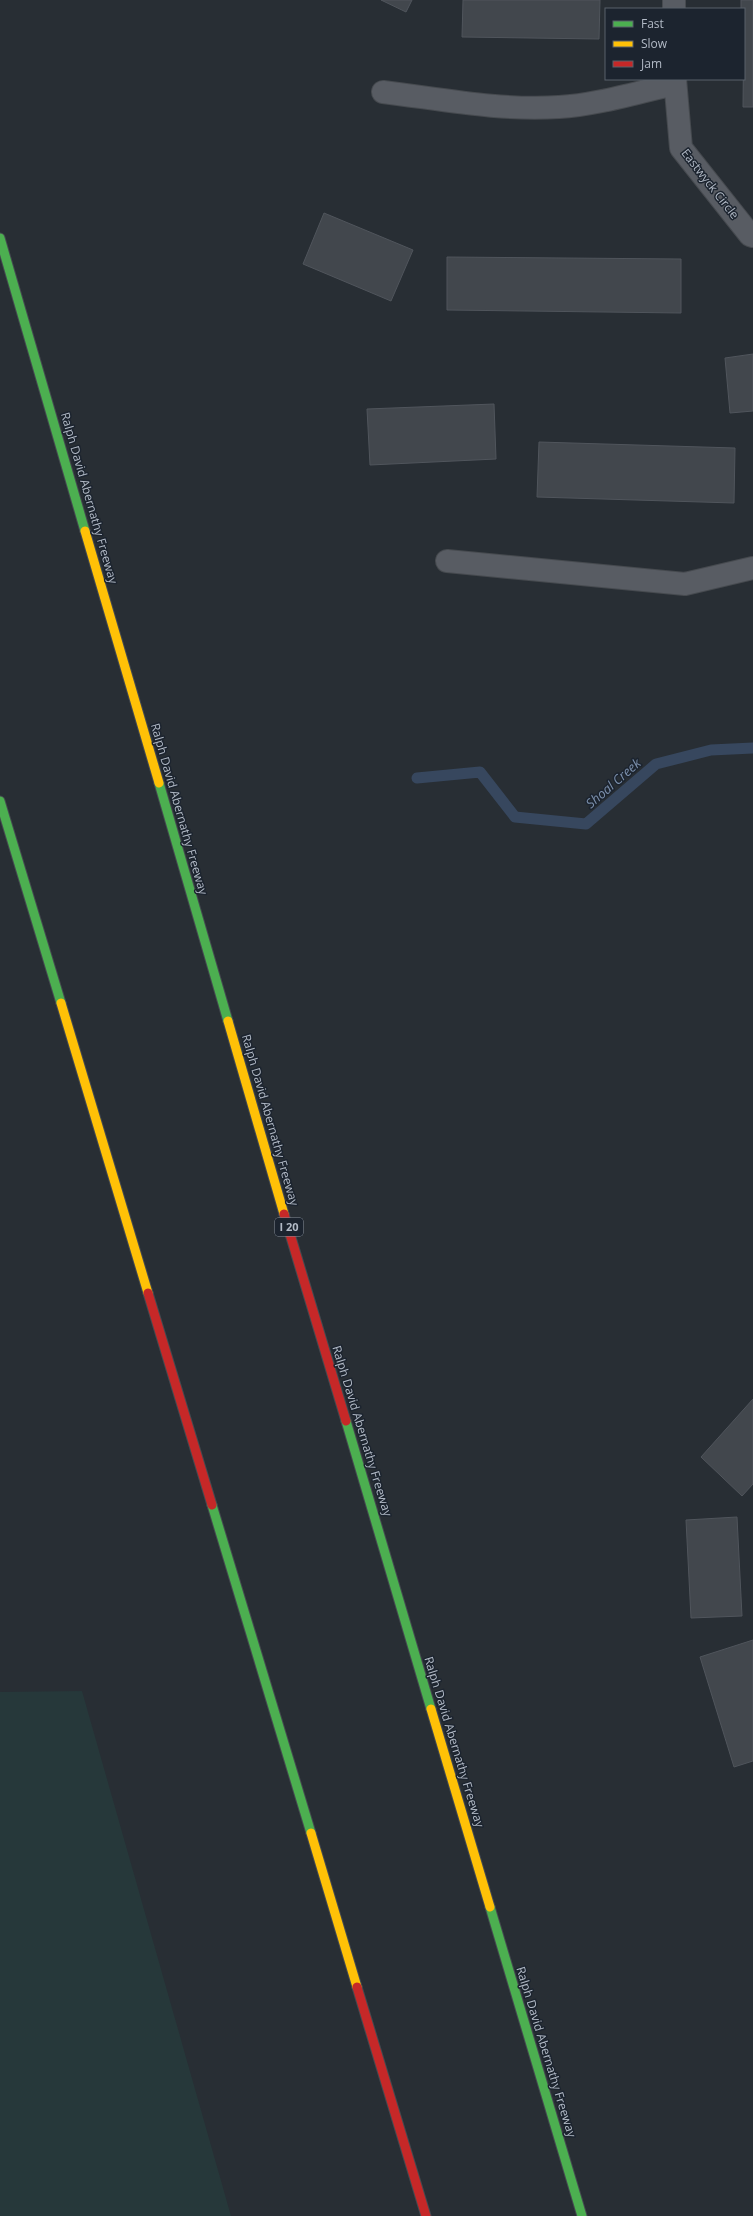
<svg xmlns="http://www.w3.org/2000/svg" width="753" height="2216" font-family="'Open Sans',sans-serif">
<rect width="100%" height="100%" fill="#282e34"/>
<!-- green -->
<path fill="#26383a" d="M82,1691L231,2216H0V1692Z"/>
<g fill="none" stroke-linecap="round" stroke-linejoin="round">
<!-- stream -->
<path stroke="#37475e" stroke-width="11" d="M417,778L480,772L515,817L586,824L656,764L711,750L753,748"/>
</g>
<!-- building -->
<path fill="#42474d" stroke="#50555c" d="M381,0H412L406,12Z
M463,0H600L599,39L462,37Z
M741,0H753V107H743L744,9H741Z
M324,213L413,250L391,301L303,264Z
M447,257L681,259V313L447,310Z
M753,354V411L730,413L725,358Z
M494,404L496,459L370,465L367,409Z
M539,442L735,448L734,503L537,497Z
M753,1399V1484L742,1496L701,1457Z
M737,1517L742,1616L691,1618L686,1520Z
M753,1640V1761L734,1767L700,1657Z"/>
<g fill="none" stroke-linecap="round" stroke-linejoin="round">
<defs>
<path id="street" d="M674,9V0
M675,79L681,148L750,235L753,236
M383,92C441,99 500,111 559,107C597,105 638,92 675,84
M447,561L685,584L753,568"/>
<path id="fast" d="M0,238L85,531
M159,783L228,1021
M0,801L61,1003
M346,1421L431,1709
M212,1505L311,1833
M490,1907L582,2216"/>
<path id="slow" d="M85,531L159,783
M61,1003L148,1293
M228,1021L284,1214
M431,1709L490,1907
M311,1833L357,1987"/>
<path id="jam" d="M284,1214L346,1421
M148,1293L212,1505
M357,1987L426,2216"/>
</defs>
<!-- street casing -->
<use href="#street" stroke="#464a4f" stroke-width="24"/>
<!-- fast casing -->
<use href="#fast" stroke="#454a50" stroke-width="11"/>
<!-- slow casing -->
<use href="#slow" stroke="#454a50" stroke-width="11"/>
<!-- jam casing -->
<use href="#jam" stroke="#454a50" stroke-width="11"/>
<!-- street -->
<use href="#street" stroke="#585c63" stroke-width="22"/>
<!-- fast -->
<use href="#fast" stroke="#4caf50" stroke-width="9"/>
<!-- slow -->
<use href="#slow" stroke="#ffc107" stroke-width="9"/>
<!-- jam -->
<use href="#jam" stroke="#c62828" stroke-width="9"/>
</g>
<g text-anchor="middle" stroke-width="3" stroke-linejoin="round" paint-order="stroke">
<!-- shield labels -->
<rect fill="#1c242f" stroke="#858d99" stroke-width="1" x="275" y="1218" width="28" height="18" rx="3"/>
<g font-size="11" font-weight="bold" fill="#b2bac6">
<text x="289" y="1231">I 20</text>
</g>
<!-- street labels -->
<g font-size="12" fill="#b2bac6" stroke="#1c242f">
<text transform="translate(710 184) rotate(52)" y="4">Eastwyck Circle</text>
<text transform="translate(89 498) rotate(74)" y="4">Ralph David Abernathy Freeway</text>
<text transform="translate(179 809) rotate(74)" y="4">Ralph David Abernathy Freeway</text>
<text transform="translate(270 1120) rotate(74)" y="4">Ralph David Abernathy Freeway</text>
<text transform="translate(362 1431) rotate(73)" y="4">Ralph David Abernathy Freeway</text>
<text transform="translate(454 1742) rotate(73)" y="4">Ralph David Abernathy Freeway</text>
<text transform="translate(546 2052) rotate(73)" y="4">Ralph David Abernathy Freeway</text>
</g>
<!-- water labels -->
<g font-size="13" font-style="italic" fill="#7c90ac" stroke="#1c242f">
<text transform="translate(613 783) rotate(-41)" y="5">Shoal Creek</text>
</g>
</g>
<!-- legend -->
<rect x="605" y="8" width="140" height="72" fill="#1c242f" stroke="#58606b"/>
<rect x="613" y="21" width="20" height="6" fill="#4caf50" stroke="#58606b"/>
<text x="641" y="28" font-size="12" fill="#b2bac6">Fast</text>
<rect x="613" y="41" width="20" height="6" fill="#ffc107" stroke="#58606b"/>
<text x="641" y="48" font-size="12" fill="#b2bac6">Slow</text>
<rect x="613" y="61" width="20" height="6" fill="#c62828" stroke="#58606b"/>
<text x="641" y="68" font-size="12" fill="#b2bac6">Jam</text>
</svg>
